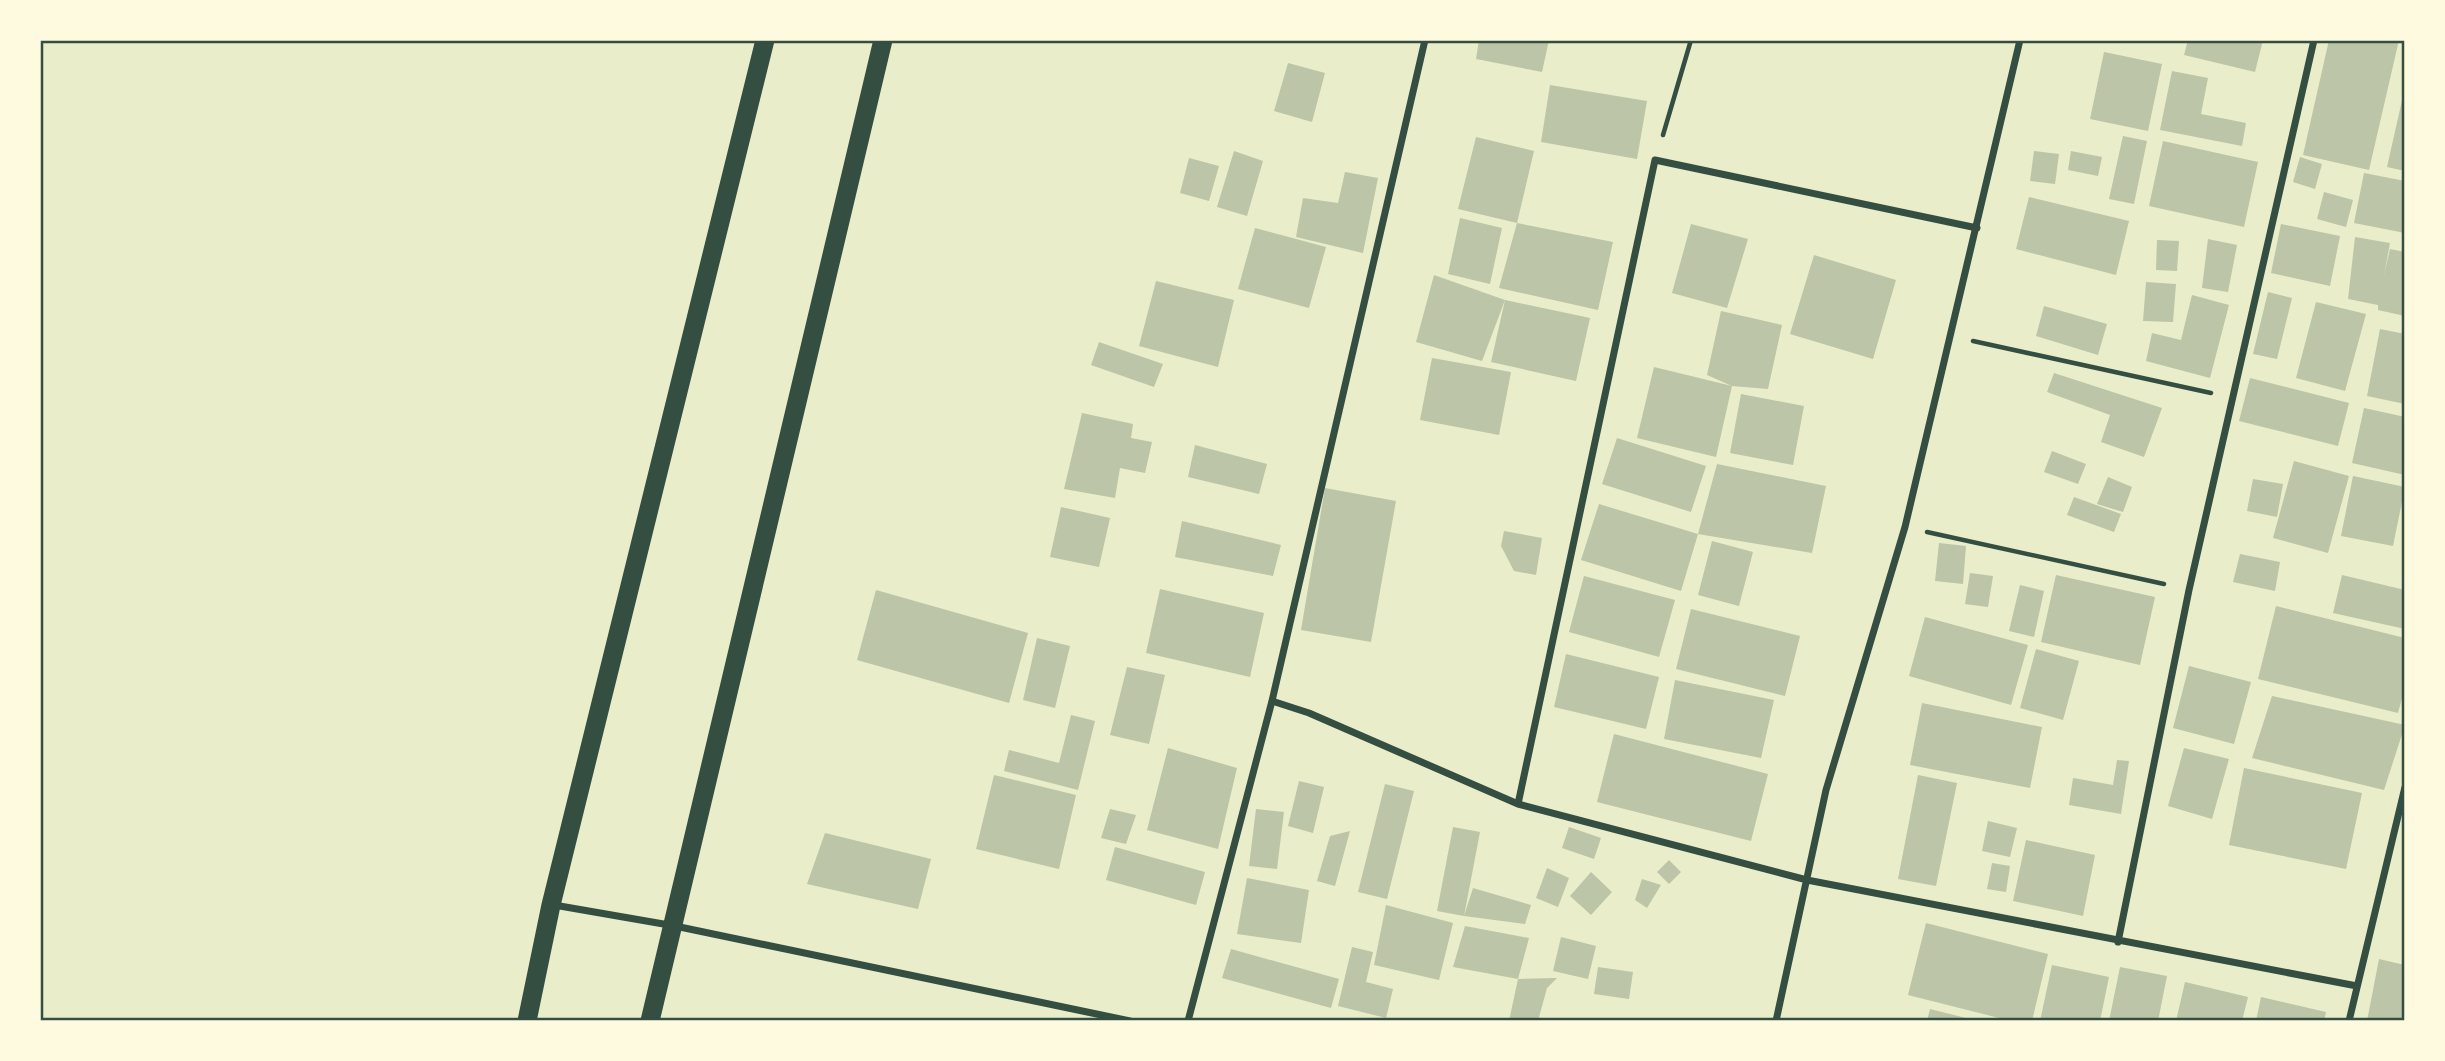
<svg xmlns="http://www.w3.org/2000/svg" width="2445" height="1061" font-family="'DM Sans',sans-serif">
<rect width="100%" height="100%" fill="#e9edc9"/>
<!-- building -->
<path fill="#bcc5a7" d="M1479,40H1549L1542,72L1476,59Z
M2188,40H2263L2255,72L2184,55Z
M2329,40H2399L2369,170L2303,155Z
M2104,52L2162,64L2148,131L2090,119Z
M1288,63L1325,73L1312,122L1274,111Z
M2172,71L2208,78L2201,114L2246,123L2242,146L2160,130Z
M1550,85L1647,101L1637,159L1541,142Z
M2405,87V171L2387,167Z
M2123,136L2147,141L2134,204L2109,199Z
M1476,137L1534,151L1517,223L1458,209Z
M2163,141L2258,162L2244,227L2149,206Z
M1234,151L1263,161L1247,216L1217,207Z
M2034,151L2059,154L2055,184L2030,181Z
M2071,151L2102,157L2098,176L2068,170Z
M2300,157L2322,164L2315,189L2293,182Z
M1189,158L1219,166L1209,201L1180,193Z
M1345,172L1378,178L1363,253L1296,237L1303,198L1338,203Z
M2364,173L2405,181V233L2354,223Z
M2324,192L2353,200L2346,227L2317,219Z
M2029,197L2129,221L2116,275L2016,249Z
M1460,218L1502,228L1490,284L1448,274Z
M1517,223L1613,242L1598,310L1499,288Z
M1691,224L1748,239L1727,308L1672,293Z
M2281,224L2340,236L2330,286L2271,273Z
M1255,228L1326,247L1309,308L1238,289Z
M2355,237L2390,243L2384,276L2390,249L2405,252V316L2378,310V305L2348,299Z
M2208,239L2237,245L2228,292L2202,288Z
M2157,240L2179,241L2177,271L2156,270Z
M1814,255L1896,280L1873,359L1790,334Z
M1434,275L1505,300L1482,361L1416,342Z
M1156,281L1234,300L1218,367L1139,346Z
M2146,282L2176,284L2173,322L2143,321Z
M2268,292L2292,298L2277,359L2253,354Z
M2192,295L2229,305L2210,378L2146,361L2152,333L2181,340Z
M1505,300L1590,318L1576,381L1491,362Z
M2316,302L2366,314L2345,391L2296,378Z
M2044,306L2107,324L2098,355L2036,336Z
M1721,311L1782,325L1768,389L1732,386L1707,375Z
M2380,329L2405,334V404L2367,396Z
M1099,342L1163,364L1154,387L1091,365Z
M1432,358L1511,372L1499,435L1420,420Z
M1654,367L1732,386L1716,457L1637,438Z
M2054,373L2162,408L2144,457L2101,442L2110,415L2047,392Z
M2250,378L2349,403L2338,446L2239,421Z
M1741,394L1804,406L1793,465L1730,453Z
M2364,408L2405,417V475L2352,463Z
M1082,413L1133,424L1131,438L1152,442L1145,473L1120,468L1115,498L1064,489Z
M1617,438L1706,466L1691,512L1602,484Z
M1195,445L1267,464L1259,494L1188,477Z
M2052,451L2086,464L2078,484L2044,472Z
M2294,461L2349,476L2328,553L2273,538Z
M1717,464L1826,486L1812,553L1698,534Z
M2353,476L2405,487L2393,546L2341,536Z
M2108,477L2132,487L2123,512L2097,504Z
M2253,479L2283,484L2277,517L2247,511Z
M1325,488L1396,501L1371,642L1301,630Z
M2074,497L2121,514L2114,532L2067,515Z
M1599,504L1698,534L1681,591L1581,560Z
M1061,507L1110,518L1099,567L1050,557Z
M1182,521L1281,545L1273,576L1175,557Z
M1504,531L1542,538L1536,575L1514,571L1501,546Z
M1712,541L1753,552L1739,606L1698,595Z
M1939,543L1966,546L1963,584L1935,581Z
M2240,554L2280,562L2275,591L2233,582Z
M1970,573L1993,576L1988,607L1965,604Z
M2056,575L2155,597L2140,665L2041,642Z
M2342,575L2405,590V629L2333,613Z
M1584,576L1675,600L1659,657L1569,632Z
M2020,585L2044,591L2034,637L2009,631Z
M1160,589L1264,613L1250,677L1146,653Z
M876,590L1028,633L1009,703L857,660Z
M2276,606L2405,638V687L2398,713L2258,679Z
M1691,609L1800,636L1785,696L1676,669Z
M1925,617L2028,645L2011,705L1909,676Z
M1037,638L1070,646L1055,708L1023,700Z
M2036,649L2079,661L2063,720L2020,708Z
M1566,654L1659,677L1646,729L1554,707Z
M2189,666L2251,682L2234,744L2173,728Z
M1127,667L1165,675L1149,744L1110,735Z
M1675,680L1774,700L1761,758L1664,739Z
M2272,696L2405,725L2384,790L2252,758Z
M1922,703L2042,727L2030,788L1910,765Z
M1071,715L1095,721L1078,790L1004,771L1009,750L1059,763Z
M1614,734L1768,774L1751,841L1597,802Z
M1168,748L1237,768L1218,849L1147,830Z
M2184,748L2229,759L2212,819L2168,806Z
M2117,760L2129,761L2121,814L2069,805L2073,778L2113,785Z
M2244,768L2362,793L2346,869L2229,845Z
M994,775L1076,795L1059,869L976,849Z
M1918,775L1957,783L1936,886L1898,879Z
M1299,781L1324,787L1313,833L1288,826Z
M1385,784L1414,791L1387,899L1358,892Z
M1110,809L1136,815L1126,844L1101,838Z
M1256,809L1284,812L1277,869L1249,866Z
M1988,821L2017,828L2010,857L1982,851Z
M1453,827L1480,832L1464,916L1473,888L1531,905L1525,924L1464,916L1437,911Z
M1569,827L1601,838L1594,859L1562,848Z
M1350,831L1335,886L1317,881L1330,836Z
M825,833L931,859L918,909L807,884Z
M2026,840L2095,855L2083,916L2013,901Z
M1115,847L1205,872L1196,905L1106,880Z
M1669,860L1681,872L1669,884L1657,872Z
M1992,863L2010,866L2006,892L1987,889Z
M1547,868L1569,878L1558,907L1536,898Z
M1591,872L1612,892L1591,915L1570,896Z
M1247,878L1309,890L1301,943L1237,934Z
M1642,879L1661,885L1647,908L1635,900Z
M1386,905L1453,923L1439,980L1374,965Z
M1926,923L2048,954L2032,1021H2011L1908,995Z
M1465,926L1529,938L1518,979L1453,967Z
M1561,937L1596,946L1588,979L1553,971Z
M1352,947L1373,952L1366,982L1393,989L1386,1018L1338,1006Z
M1231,949L1339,979L1331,1008L1222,978Z
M2379,959L2405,965V1021H2367Z
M2052,965L2109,977L2100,1021H2040Z
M1598,967L1633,972L1629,999L1594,994Z
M2120,967L2167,976L2158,1021H2109Z
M1557,978L1547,988L1538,1021H1509L1518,979Z
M2185,982L2248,997L2242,1021H2176Z
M2261,997L2326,1012L2324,1021H2256Z
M1930,1009L1974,1020V1021H1927Z"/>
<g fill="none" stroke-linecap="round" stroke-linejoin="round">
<!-- path -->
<path stroke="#344e41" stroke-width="4.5" d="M1663,135L1691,40
M1973,341L2211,393
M1927,532L2164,584"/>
<!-- minor -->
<path stroke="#344e41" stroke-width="7" d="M1272,701L1309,713L1518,804L1807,880L2357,986
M1518,804L1655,160L1977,228
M554,905L675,926L1130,1021
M2118,942L2189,590L2314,40
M1188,1021L1272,701L1425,40
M1776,1021L1826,790L1905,527L2020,40
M2349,1021L2405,787"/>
<!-- trunk -->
<path stroke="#344e41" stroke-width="19" d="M527,1021L551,905L765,40
M650,1021L883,40"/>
</g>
<!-- border -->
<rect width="2445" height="1061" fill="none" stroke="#fefae0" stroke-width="84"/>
<rect x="42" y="42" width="2361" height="977" fill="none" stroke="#344e41" stroke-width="2.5"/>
</svg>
